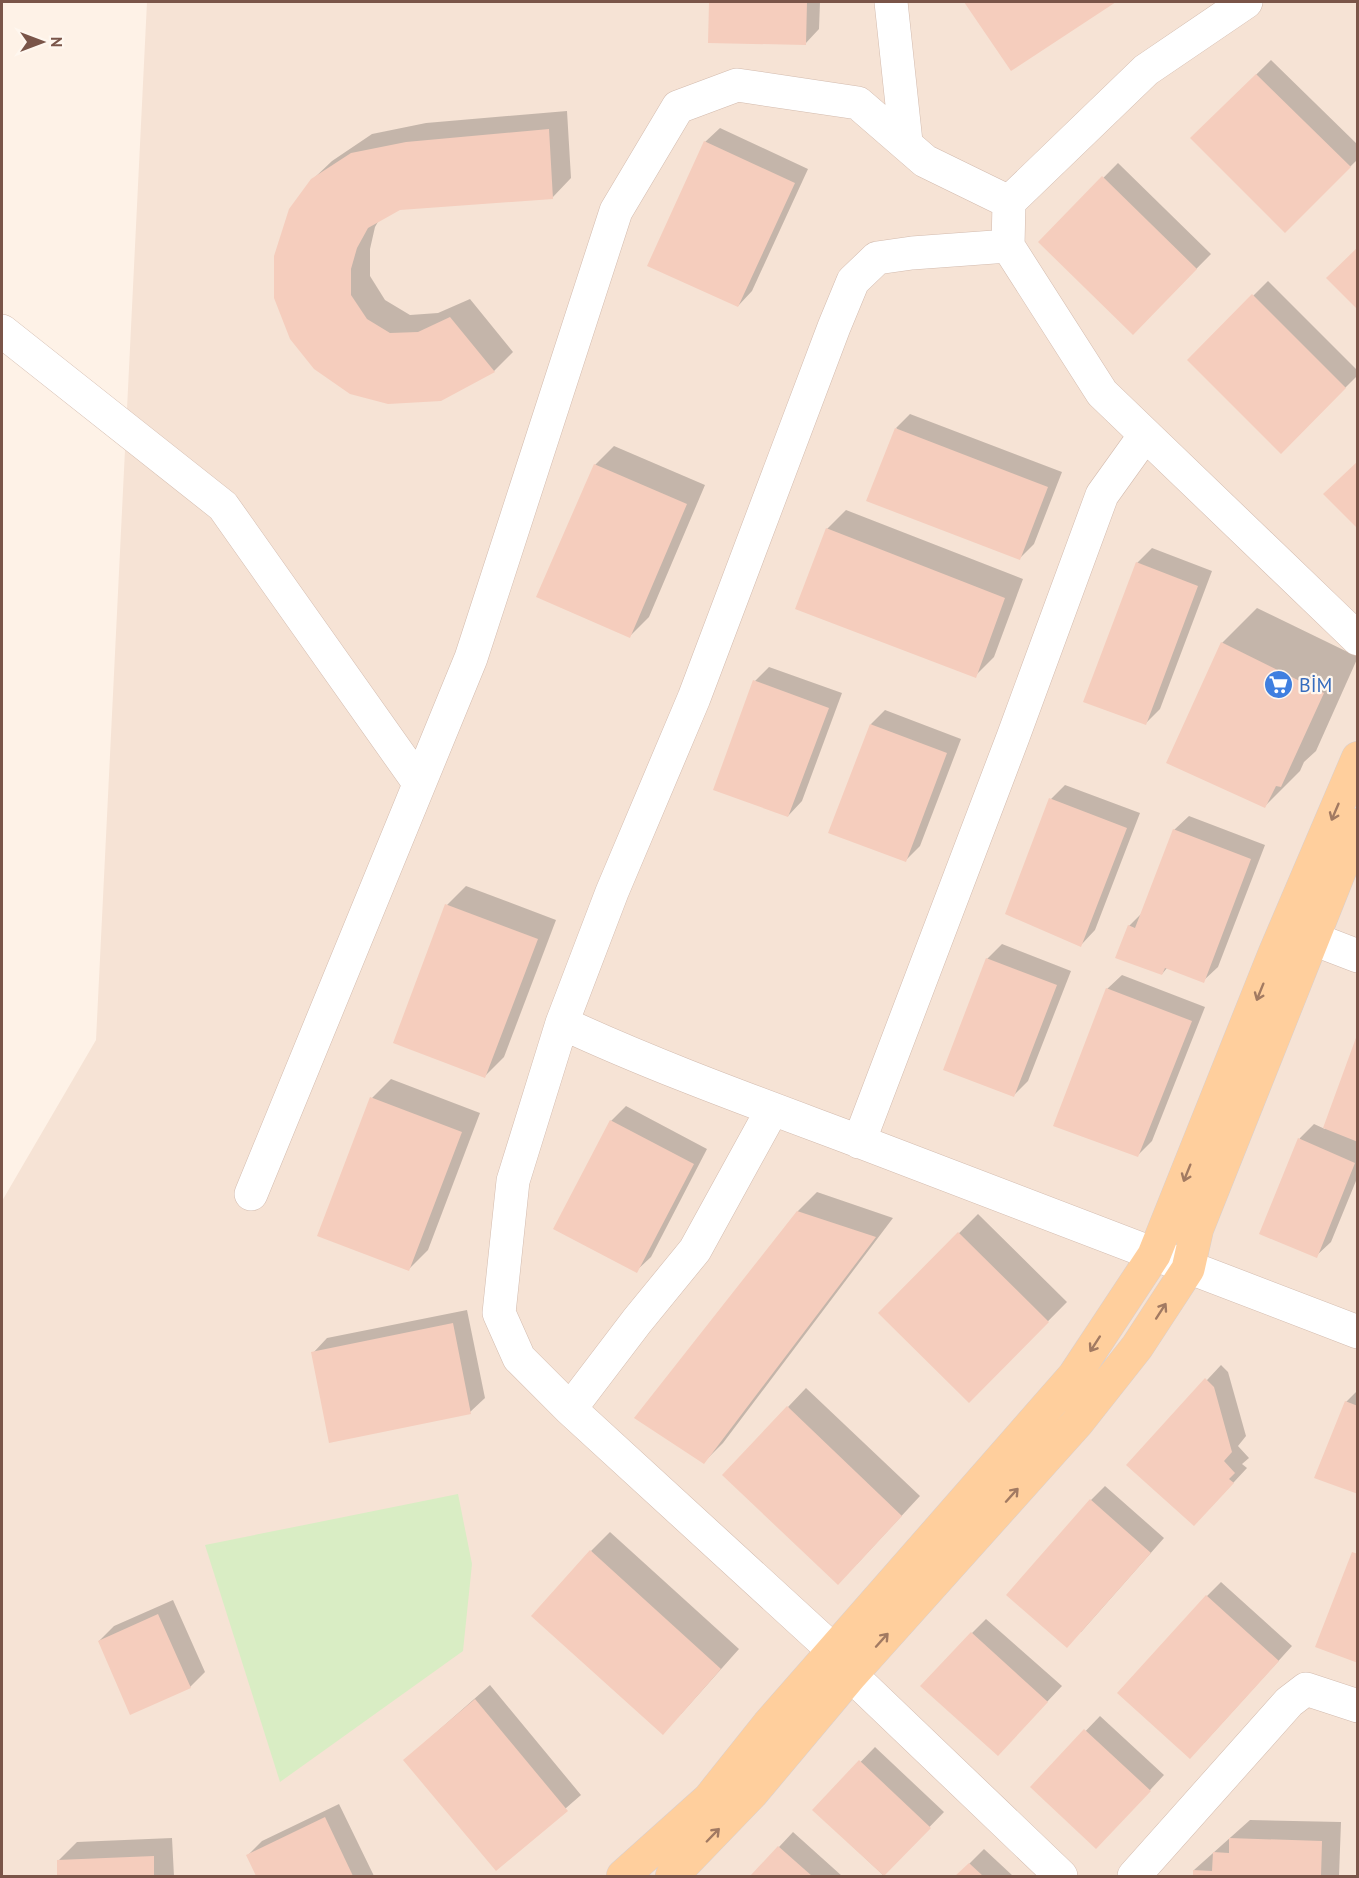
<svg xmlns="http://www.w3.org/2000/svg" width="1359" height="1878" font-family="'PT Sans',sans-serif">
<rect width="100%" height="100%" fill="#fef2e7"/>
<!-- residential -->
<path fill="#f6e3d5" d="M147,2H1357V1876H2V1201L96,1040Z"/>
<!-- green -->
<path fill="#d9edc4" d="M458,1494L472,1564L463,1651L280,1782L205,1545Z"/>
<!-- shadow -->
<path fill="#0003" d="M711,2H820L819,29L805,44L710,41Z
M966,2H1113L1011,69Z
M1271,60L1358,145V159L1285,231L1192,138Z
M567,111L571,178L552,198L400,209L379,220L375,227L370,249V276L385,300L410,315L438,313L470,299L513,352L494,371L350,393L312,180L332,161L372,134L426,123Z
M720,128L808,169L752,291L738,306L705,142Z
M1118,163L1211,254L1133,333L1040,242Z
M1268,281L1358,371V375L1281,452L1189,360Z
M910,414L1062,472L1034,544L1020,558L896,428Z
M614,446L705,485L649,617L630,636L595,465Z
M846,510L1023,579L994,657L975,676L827,529Z
M1152,548L1212,571L1160,709L1145,724L1137,563Z
M1257,608L1358,657L1316,751L1304,762L1300,771L1265,806L1222,643Z
M769,667L842,693L802,801L788,816L755,681Z
M885,710L961,739L920,846L905,861L871,724Z
M1065,785L1140,813L1095,930L1081,945L1051,799Z
M1189,816L1265,845L1218,967L1203,981L1167,968L1162,974L1129,926L1142,913L1174,830Z
M466,886L556,920L504,1057L485,1076L447,905Z
M1002,944L1071,971L1028,1081L1014,1095L987,959Z
M1122,975L1205,1007L1152,1141L1138,1155L1107,989Z
M1358,1038V1176L1331,1242L1316,1256L1261,1233L1300,1138L1314,1124L1325,1129Z
M391,1079L480,1113L428,1250L409,1269L372,1098Z
M626,1106L707,1149L651,1257L636,1271L611,1121Z
M817,1192L893,1218L723,1443L704,1462L798,1211Z
M978,1214L1067,1302L969,1401L880,1313Z
M467,1310L485,1398L470,1412L313,1353L327,1338Z
M1221,1365L1228,1372L1246,1436L1238,1446L1249,1458L1242,1464L1247,1468L1208,1510L1128,1465Z
M806,1388L920,1496L857,1564L788,1407Z
M1358,1390V1493L1346,1402Z
M1105,1486L1164,1538L1081,1632L1091,1500Z
M610,1532L739,1649L681,1714L591,1551Z
M1221,1582L1292,1646L1204,1743L1207,1596Z
M173,1600L205,1672L190,1687L99,1641L114,1626Z
M986,1619L1062,1686L1012,1739L972,1633Z
M490,1685L581,1795L496,1869L405,1760Z
M1100,1716L1164,1775L1111,1832L1032,1787Z
M875,1747L944,1812L883,1875L814,1810Z
M339,1804L374,1876H258L248,1855L262,1841Z
M1250,1820L1341,1822L1339,1876H1194V1870Z
M793,1832L842,1876H752Z
M172,1838L174,1876H59L58,1861L77,1842Z
M984,1849L1013,1876H957Z"/>
<!-- building -->
<path fill="#f5cdbd" d="M709,2H807L806,45L708,43Z
M964,2H1116L1011,71Z
M1256,74L1351,167L1285,233L1190,138Z
M549,129L553,199L400,210L368,228L357,248L351,269V295L367,319L390,333L418,332L450,317L495,372L441,401L388,404L350,394L314,369L290,339L274,298V256L289,209L311,179L351,153L406,142Z
M704,141L795,183L738,307L647,266Z
M1102,176L1197,269L1133,335L1038,242Z
M1358,247V310L1326,278Z
M1252,294L1346,388L1281,454L1187,360Z
M895,428L1048,487L1020,560L866,501Z
M1358,461V529L1323,494Z
M594,464L687,504L630,638L536,597Z
M826,528L1005,598L976,678L795,609Z
M1136,562L1198,586L1146,725L1083,702Z
M1221,642L1324,693L1281,787L1276,786L1265,808L1166,763Z
M753,680L829,708L788,817L713,790Z
M870,724L947,753L906,862L828,833Z
M1049,798L1127,828L1081,947L1005,914Z
M1173,829L1251,859L1204,983L1165,968L1162,975L1115,958L1128,925L1135,928Z
M445,904L538,939L485,1078L393,1043Z
M986,958L1057,985L1014,1097L943,1070Z
M1106,988L1192,1021L1138,1157L1053,1126Z
M1357,1035H1358V1142L1323,1128Z
M370,1097L462,1132L409,1271L317,1236Z
M610,1120L694,1164L637,1273L553,1229Z
M1298,1138L1355,1163L1317,1258L1259,1234Z
M797,1211L876,1237L704,1464L634,1418Z
M958,1232L1049,1322L969,1403L878,1313Z
M453,1323L471,1414L329,1443L311,1352Z
M1205,1378L1214,1387L1232,1452L1224,1461L1235,1473L1229,1479L1234,1483L1194,1526L1126,1465Z
M1345,1401L1358,1406V1494L1314,1478Z
M787,1406L902,1516L838,1585L722,1475Z
M1090,1499L1151,1553L1067,1648L1006,1595Z
M590,1550L721,1669L663,1735L531,1616Z
M1352,1552L1358,1554V1663L1315,1647Z
M1206,1595L1279,1661L1190,1759L1117,1693Z
M158,1614L191,1688L130,1715L98,1641Z
M971,1632L1048,1702L998,1756L920,1686Z
M475,1699L568,1811L496,1871L403,1760Z
M1084,1729L1151,1791L1096,1849L1030,1787Z
M859,1760L931,1828L884,1876L812,1810Z
M325,1817L353,1876H256L246,1855Z
M1229,1838L1322,1841L1321,1876H1193V1870L1212,1871L1213,1852L1229,1853Z
M778,1846L812,1876H750Z
M154,1856V1876H57V1860Z
M969,1863L983,1876H955Z"/>
<g fill="none" stroke-linecap="round" stroke-linejoin="round">
<defs>
<path id="minor" d="M891,2L906,142
M1246,2L1146,70L1009,202L1008,246L1102,393L1358,639
M2,331L223,506L419,783
M1311,938L1358,956
M562,1023C659,1068 760,1104 861,1142C1027,1205 1192,1270 1358,1332
M859,1142L1013,737L1102,495L1145,435
M251,1194L471,658L616,211L678,107L737,85L858,103L925,161L1009,202
M570,1409L637,1321L695,1250L772,1110
M834,1651L570,1409L519,1358L499,1313L513,1181L562,1023L612,892L694,698L834,327L853,281L877,258L912,253L1008,246
M851,1675L1061,1876
M1134,1876L1289,1702L1306,1689L1358,1706"/>
<path id="major" d="M623,1876L709,1799L768,1725L1074,1376L1154,1255L1274,955L1358,758
M672,1876L752,1793L851,1675L1077,1423L1137,1347L1188,1269L1197,1229L1358,825"/>
</defs>
<!-- minor casing -->
<use href="#minor" stroke="#d3bbae" stroke-width="34"/>
<!-- major casing -->
<use href="#major" stroke="#dacfcc" stroke-width="34"/>
<!-- minor -->
<use href="#minor" stroke="#fff" stroke-width="33"/>
<!-- major -->
<use href="#major" stroke="#ffcf9d" stroke-width="33"/>
</g>
<!-- one-way arrows -->
<defs><path id="oneway-shaft" d="M-6 0H5M1.5-3L5.5 0L1.5 3" fill="none" stroke-width="1.6" stroke-linecap="round" stroke-linejoin="round" transform="scale(1.5)"/></defs>
<g stroke="#a27a62">
<use href="#oneway-shaft" transform="translate(1335 812) rotate(113)"/>
<use href="#oneway-shaft" transform="translate(1260 992) rotate(112)"/>
<use href="#oneway-shaft" transform="translate(1187 1173) rotate(112)"/>
<use href="#oneway-shaft" transform="translate(1161 1311) rotate(-57)"/>
<use href="#oneway-shaft" transform="translate(1095 1344) rotate(123)"/>
<use href="#oneway-shaft" transform="translate(1012 1495) rotate(-48)"/>
<use href="#oneway-shaft" transform="translate(882 1640) rotate(-48)"/>
<use href="#oneway-shaft" transform="translate(713 1835) rotate(-46)"/>
</g>
<!-- icons -->
<defs>
<symbol id="supermarket-disc" viewBox="-11 -11 22 22"><circle r="9.5" fill="#3f7fe0" stroke="#fff7ef"/><path d="M-6-5.5h2.5l.6 2H6L4.5 2H-2.5L-4.4-4H-6ZM-1.5 3.2a1.3 1.3 0 1 0 .1 0ZM3 3.2a1.3 1.3 0 1 0 .1 0Z" fill="#fff"/></symbol>
</defs>
<g fill-rule="evenodd">
<use href="#supermarket-disc" x="1262" y="668" width="33" height="33"/>
</g>
<g text-anchor="middle" stroke-width="4.5" stroke-linejoin="round" paint-order="stroke">
<!-- shop labels -->
<g font-size="20" fill="#366cbe" stroke="#fff7ef" text-anchor="start">
<text x="1299" y="692">BİM</text>
</g>
</g>
<!-- border -->
<rect width="1359" height="1878" fill="none" stroke="#7a5549" stroke-width="6"/>
<!-- north arrow -->
<g transform="translate(42 42) rotate(90)" stroke="#fff7ef" stroke-width="4.5" paint-order="stroke">
<path d="M0-4.5L10 22L0 15L-10 22Z" fill="#7a5549"/>
<text y="-9" font-size="16" font-weight="bold" text-anchor="middle" fill="#7a5549">N</text>
</g>
</svg>
